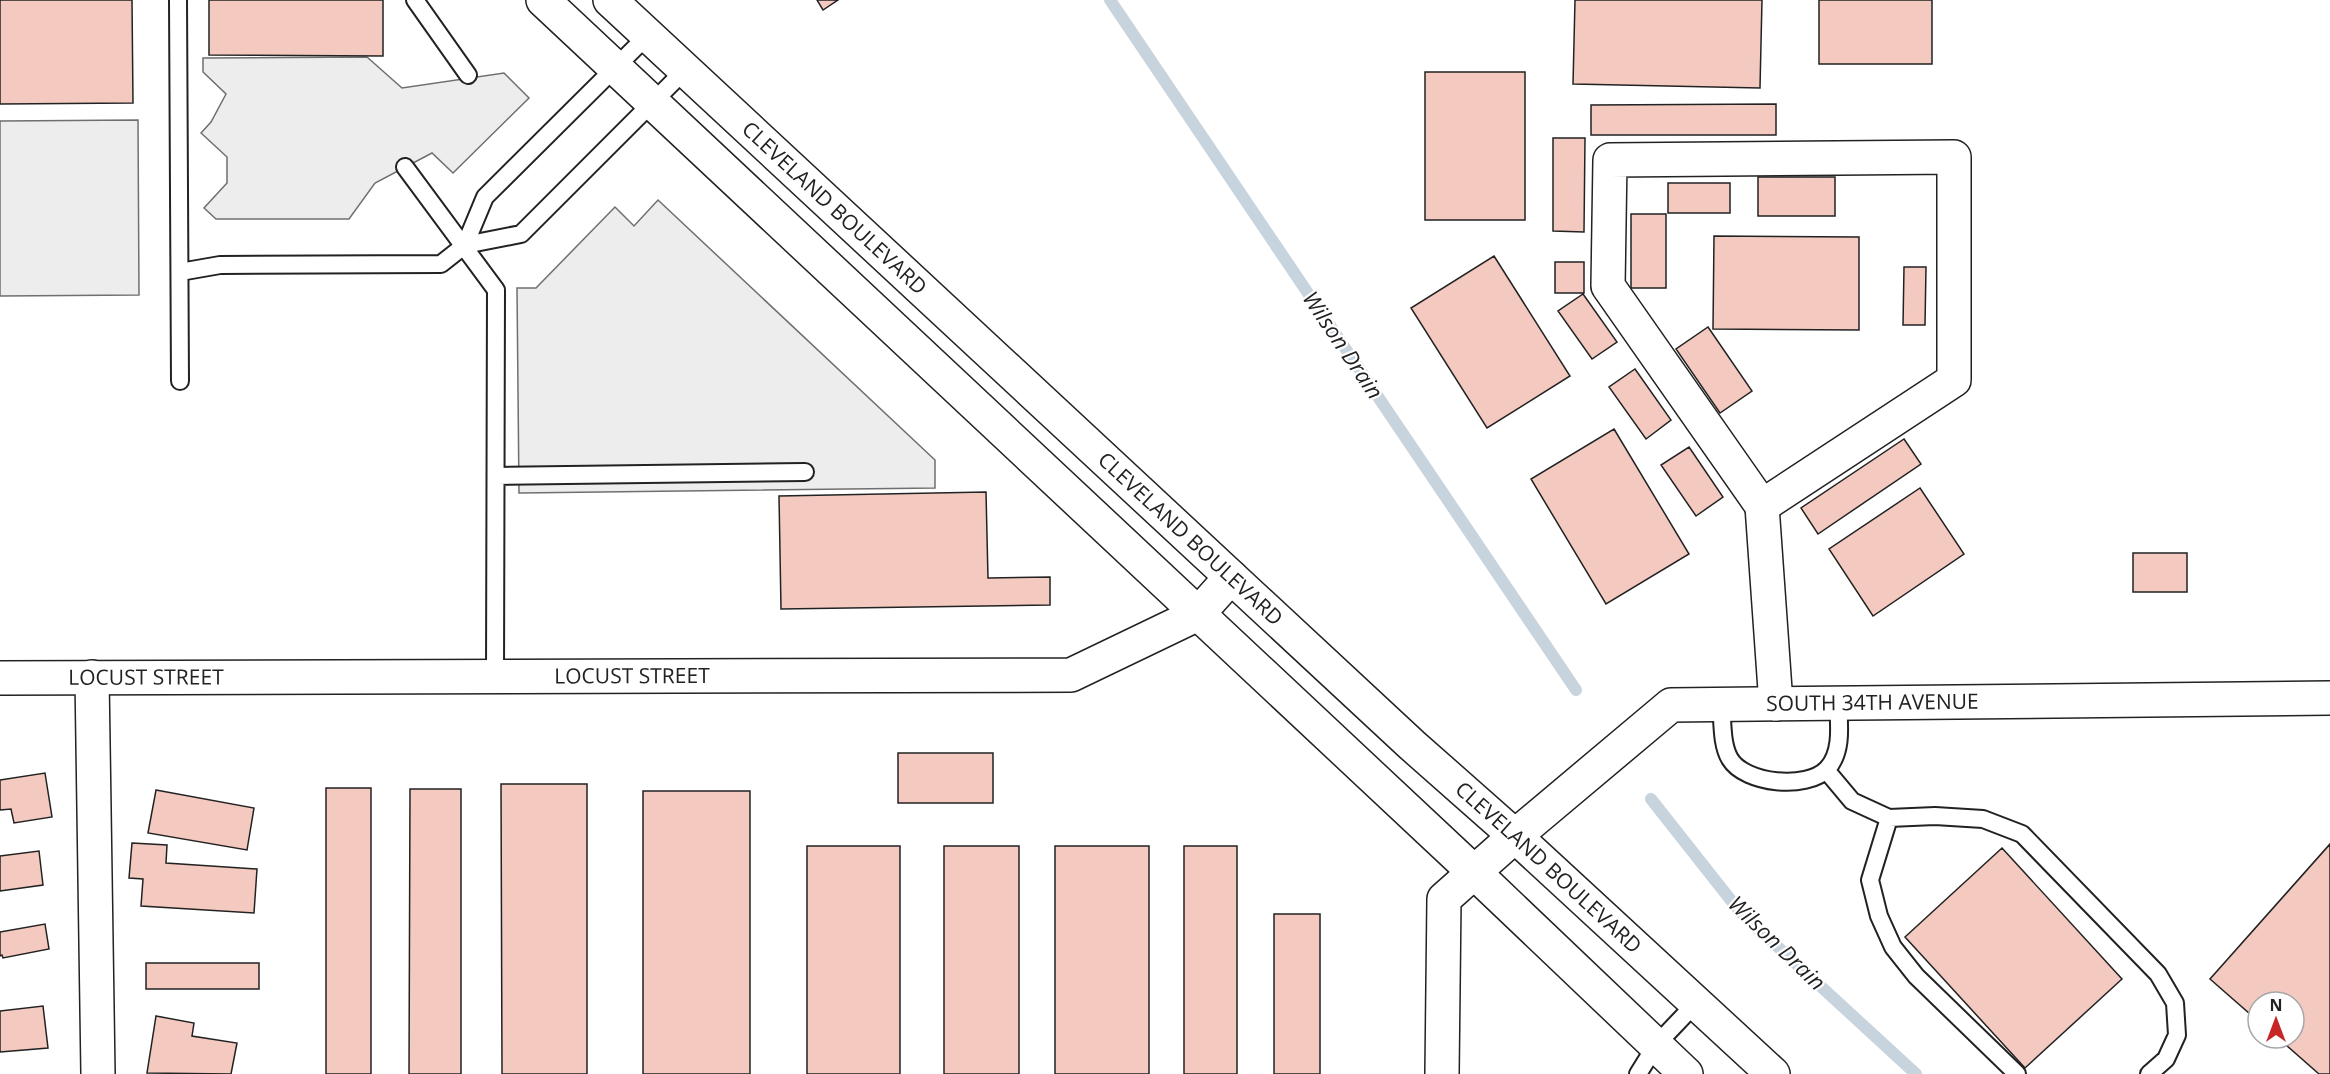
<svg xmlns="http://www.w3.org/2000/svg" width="2330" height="1074" font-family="'Open Sans',sans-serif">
<rect width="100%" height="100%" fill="#fff"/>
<!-- parking -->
<path fill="#ededed" stroke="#6f6f6f" stroke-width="1.5" d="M367,57L402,88L504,73L529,98L453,173L432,153L375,183L349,219H216L204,208L227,183V157L201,133L211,122L226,94L203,72V58Z
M138,120L139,295L0,296V121Z
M658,200L935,460V488L519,493L517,288H536L615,207L634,226Z"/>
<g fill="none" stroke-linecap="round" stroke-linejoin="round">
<!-- stream -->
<path stroke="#c7d3dd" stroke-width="12" d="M1110,0L1576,690
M1651,799L1741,913L1916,1074"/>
</g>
<!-- building -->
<path fill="#f3c9c0" stroke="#222" stroke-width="1.5" d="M0,0H132L133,103L0,104Z
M209,0H383V56L209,55Z
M817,0H838L823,10Z
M1575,0H1762L1760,88L1573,84Z
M1819,0H1932V64H1819Z
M1425,72H1525V220H1425Z
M1776,104V135H1591V105Z
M1553,138H1585L1584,232L1553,231Z
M1758,177H1835V216H1758Z
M1668,183H1730V213H1668Z
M1631,214H1666V288H1631Z
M1714,236L1859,237V330L1713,329Z
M1494,256L1570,376L1487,428L1411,308Z
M1555,262H1584V293H1555Z
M1904,267H1926L1925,325H1903Z
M1583,294L1617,342L1592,359L1558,311Z
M1708,327L1752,391L1720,413L1676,349Z
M1635,369L1671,420L1646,439L1609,387Z
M1614,429L1689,554L1606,604L1531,479Z
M1904,439L1921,464L1818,534L1801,508Z
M1689,447L1723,497L1696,516L1661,465Z
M1920,488L1964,554L1873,616L1829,549Z
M986,492L988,578L1050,577V605L781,609L779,496Z
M2133,553H2187V592H2133Z
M898,753H993V803H898Z
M45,773L52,817L14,823L11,809L0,810V780Z
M501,784H587V1074H502Z
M326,788H371V1074H326Z
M410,789H461V1074H409Z
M156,790L254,808L247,850L148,833Z
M643,791H750V1074H643Z
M132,843L167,845L166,863L257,869L254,913L141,906L143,879L129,878Z
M2330,844V1074H2319L2278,1038H2294V1002H2258V1021L2210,979Z
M807,846H900V1074H807Z
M944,846H1019V1074H944Z
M1055,846H1149V1074H1055Z
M1184,846H1237V1074H1184Z
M2002,848L2122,979L2025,1068L1905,937Z
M39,851L43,885L0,891V856Z
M1274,914H1320V1074H1274Z
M45,924L49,949L3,958L2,955L0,956V932Z
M146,963H259V989H146Z
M43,1006L48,1048L0,1052V1011Z
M156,1016L194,1023L192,1036L237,1043L231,1074L147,1073Z"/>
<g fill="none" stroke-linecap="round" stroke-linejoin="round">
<defs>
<path id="lane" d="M178,0L180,381
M415,0L468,75
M405,167L496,290L495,676
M465,245L485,197L648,35
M180,272L220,265L441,264L465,245L521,234L685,70
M497,476L805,472
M1721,704C1723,721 1721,744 1730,759C1745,784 1807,790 1827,769C1843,752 1839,724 1838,703
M1826,770L1852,801L1889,818L1935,816L1983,819L2022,834L2158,974L2175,1003L2177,1035L2166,1059L2149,1074
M1889,818L1870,880L1879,916L1893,947L1916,976L2017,1074
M1638,1074L1656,1045L1696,1003"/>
<g id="street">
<path d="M1954,157V380L1762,506L1608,286L1610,160Z"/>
<path d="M1762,506L1776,704"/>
<path d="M92,677L98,1074"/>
<path id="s1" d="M0,678L1071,675L1198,614L1231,577"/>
<path id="s2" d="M1442,1074L1444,899L1515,836L1671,705L2330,698"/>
</g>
<g id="primary">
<path d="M543,0L1475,873L1686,1074"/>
<path id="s3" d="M610,0L1412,745L1515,836L1773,1074"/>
</g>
</defs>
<!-- lane casing -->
<use href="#lane" stroke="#222" stroke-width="20"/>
<!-- street casing -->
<use href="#street" stroke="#222" stroke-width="36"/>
<!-- primary casing -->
<use href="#primary" stroke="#222" stroke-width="36"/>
<!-- lane -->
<use href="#lane" stroke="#fff" stroke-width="16"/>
<!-- street -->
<use href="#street" stroke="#fff" stroke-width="33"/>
<!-- primary -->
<use href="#primary" stroke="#fff" stroke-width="33"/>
</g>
<g text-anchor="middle" stroke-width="4.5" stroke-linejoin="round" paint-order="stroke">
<!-- street labels -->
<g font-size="21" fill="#222" stroke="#fff">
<text dy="7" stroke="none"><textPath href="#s3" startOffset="306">CLEVELAND BOULEVARD</textPath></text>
<text dy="7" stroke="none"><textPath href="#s3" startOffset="792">CLEVELAND BOULEVARD</textPath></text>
<text dy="7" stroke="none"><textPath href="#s1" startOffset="632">LOCUST STREET</textPath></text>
<text dy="7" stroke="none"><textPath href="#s1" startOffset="146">LOCUST STREET</textPath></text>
<text dy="7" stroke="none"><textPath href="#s2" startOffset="675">SOUTH 34TH AVENUE</textPath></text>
<text dy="7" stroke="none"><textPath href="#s3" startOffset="1278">CLEVELAND BOULEVARD</textPath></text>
</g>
<!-- water labels -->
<g font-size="22" font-style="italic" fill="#222" stroke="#fff">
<text transform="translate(1343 345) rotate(56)" y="8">Wilson Drain</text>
<text transform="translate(1777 943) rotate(44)" y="8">Wilson Drain</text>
</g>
</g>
<!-- north arrow -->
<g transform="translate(2276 1020)"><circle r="28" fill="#ffffff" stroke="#a7a7a7" stroke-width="1.5"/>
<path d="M0-4.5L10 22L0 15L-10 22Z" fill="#c62828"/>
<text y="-9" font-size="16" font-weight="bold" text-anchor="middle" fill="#222222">N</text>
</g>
</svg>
